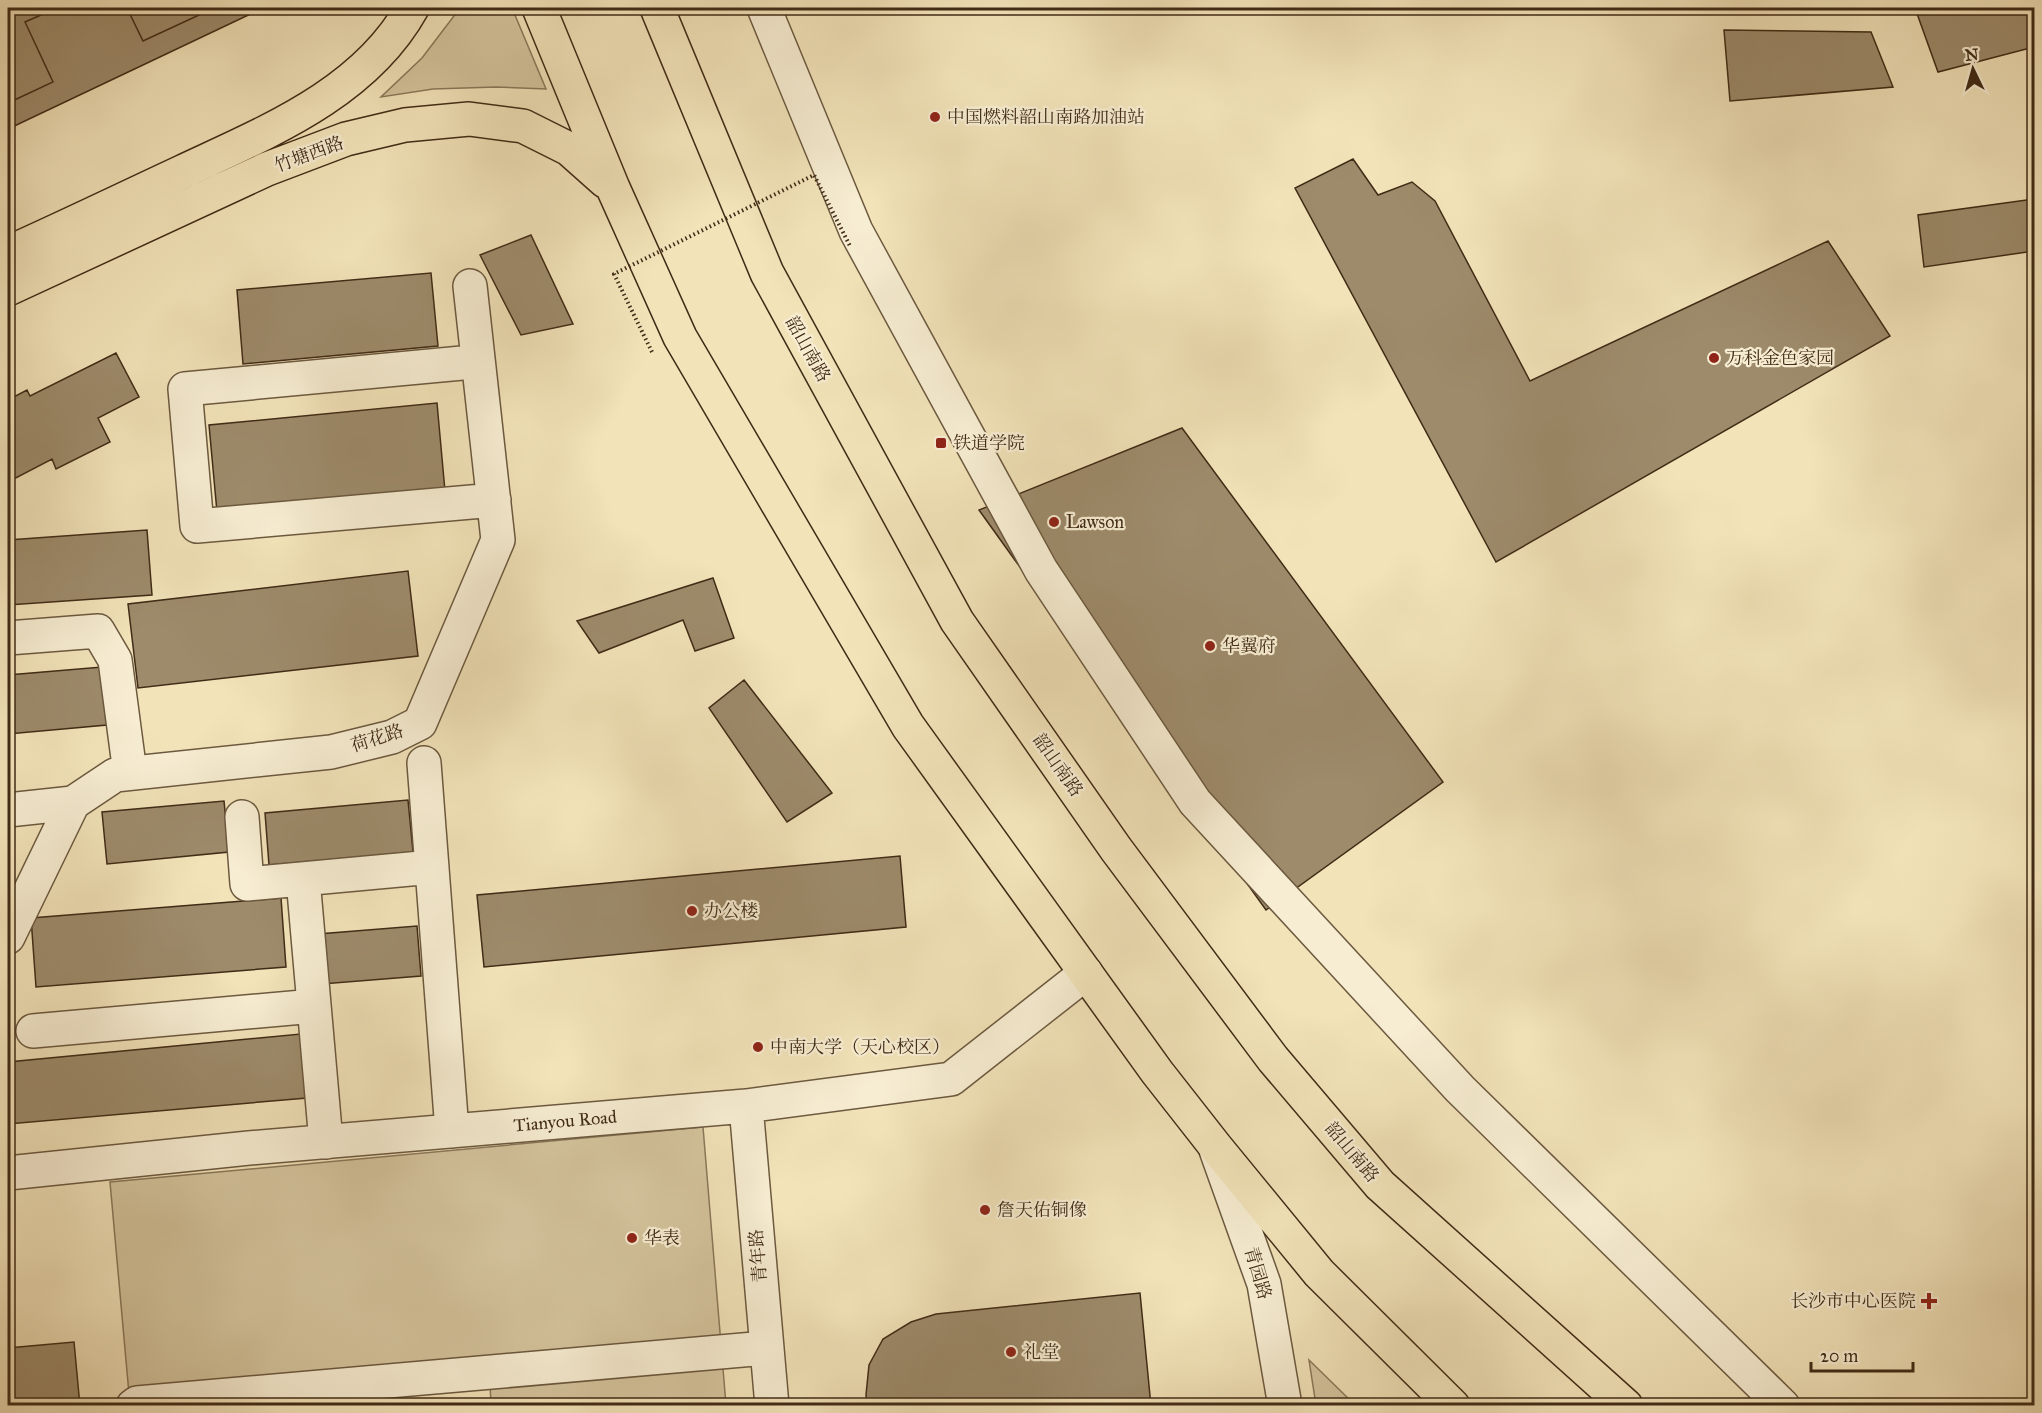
<svg xmlns="http://www.w3.org/2000/svg" width="2042" height="1413" font-family="'IM FELL Great Primer','Noto Serif SC',serif">
<rect width="100%" height="100%" fill="#f2e3b9"/>
<filter id="stains"><feTurbulence type="fractalNoise" baseFrequency=".00333" numOctaves="4"/><feColorMatrix values="0 0 0 0 .2 0 0 0 0 .09 0 0 0 0 .02 0 0 0 .5 -.17"/></filter>
<radialGradient id="worn" r=".72"><stop offset=".6" stop-color="#630" stop-opacity="0"/><stop offset="1" stop-color="#630" stop-opacity=".3"/></radialGradient>
<!-- green -->
<path fill="#d4c49d" stroke="#8a785a" stroke-width="1.5" d="M460,8H512L546,89L496,87L433,89L381,97L422,58Z
M703,1127L726,1405H491L490,1384L130,1405L110,1182Z
M1309,1360L1355,1405H1316Z"/>
<!-- building -->
<path fill="#9d8b6b" stroke="#402b16" stroke-width="1.5" d="M8,8H57L25,22L53,82L8,103Z
M57,8H127L143,41L212,9L211,8H263L8,129V103L53,82L25,22Z
M127,8H211L212,9L143,41Z
M1915,8H2034V47L1938,72Z
M1724,30L1871,32L1893,87L1730,101Z
M1353,159L1378,195L1412,182L1435,201L1530,381L1828,241L1890,336L1496,562L1295,188Z
M2034,199V251L1924,267L1918,215Z
M531,235L573,324L521,335L480,255Z
M431,273L438,346L243,364L237,290Z
M116,353L139,397L98,418L110,442L56,469L52,459L8,482V400L27,390L30,396Z
M437,403L445,491L217,512L209,425Z
M1182,428L1443,782L1266,910L979,510Z
M147,530L152,595L8,605V540Z
M408,571L418,656L138,688L128,604Z
M713,578L734,638L695,651L683,620L599,653L577,621Z
M102,667L107,725L8,734V675Z
M744,680L832,793L787,822L709,708Z
M408,800L413,852L269,865L265,813Z
M224,801L229,852L107,864L102,812Z
M900,856L906,927L484,967L477,895Z
M281,898L286,967L36,987L31,918Z
M417,926L421,976L322,984L318,934Z
M301,1034L307,1098L8,1124V1062Z
M1140,1293L1151,1406H867L866,1395L869,1365L883,1339L911,1322L936,1314Z
M74,1342L80,1406H8V1348Z
M394,1393L396,1406H254Z"/>
<g fill="none" stroke-linecap="round" stroke-linejoin="round">
<defs>
<path id="minor" d="M764,8L856,231L1041,570L1195,802L1460,1089L1783,1406
M462,363L185,389L197,526L494,500
M8,638L98,631L115,660L130,773
M424,763L452,1131
M8,810L73,803
M242,817L247,884L432,867
M303,879L326,1142
M8,937L73,803L115,775L331,752L392,737L420,723L498,540L470,286
M33,1031L314,1006
M746,1106L772,1406
M1216,1150L1264,1284L1285,1406
M8,1173L249,1148L746,1106L951,1079L1086,973
M133,1406L137,1403L766,1348"/>
<path id="major" d="M539,8L613,188L680,337L908,726L1157,1072L1215,1146L1319,1273L1453,1406
M657,8L767,273L957,621L1116,849L1273,1059L1380,1185L1626,1406
M8,253C66,227 124,199 182,172C267,132 364,94 412,8
M8,289L267,169L346,139L405,125L469,119L523,126L569,149L605,181"/>
</defs>
<!-- minor casing -->
<use href="#minor" stroke="#6c593f" stroke-width="36"/>
<!-- major casing -->
<use href="#major" stroke="#402b16" stroke-width="36"/>
<!-- minor -->
<use href="#minor" stroke="#f7edd2" stroke-width="33"/>
<!-- major -->
<use href="#major" stroke="#f2e3b9" stroke-width="33"/>
<!-- path-bridge -->
<path stroke="#402b16" stroke-width="4" stroke-dasharray="1.5 3" stroke-linecap="butt" d="M652,352L614,274L814,175L850,246"/>
</g>
<!-- markers -->
<g fill="#8f2418" stroke="#f7edd2" stroke-width="2">
<circle cx="935" cy="117" r="6"/>
<circle cx="1714" cy="358" r="6"/>
<rect x="935" y="437" width="12" height="12" rx="3"/>
<circle cx="1054" cy="522" r="6"/>
<circle cx="1210" cy="646" r="6"/>
<circle cx="692" cy="911" r="6"/>
<circle cx="758" cy="1047" r="6"/>
<circle cx="985" cy="1210" r="6"/>
<circle cx="632" cy="1238" r="6"/>
<path d="M1926 1292h6v6h6v6h-6v6h-6v-6h-6v-6h6z"/>
<circle cx="1011" cy="1352" r="6"/>
</g>
<g text-anchor="middle" stroke-width="4.5" stroke-linejoin="round" paint-order="stroke">
<!-- poi labels -->
<g font-size="18" fill="#402b16" stroke="#f7edd2" text-anchor="start">
<text x="947" y="123">中国燃料韶山南路加油站</text>
<text x="1726" y="364">万科金色家园</text>
<text x="953" y="449">铁道学院</text>
<text x="1066" y="528">Lawson</text>
<text x="1222" y="652">华翼府</text>
<text x="704" y="917">办公楼</text>
<text x="770" y="1053">中南大学（天心校区）</text>
<text x="997" y="1216">詹天佑铜像</text>
<text x="644" y="1244">华表</text>
<text x="1916" y="1307" text-anchor="end">长沙市中心医院</text>
<text x="1023" y="1358">礼堂</text>
</g>
<!-- street labels -->
<g font-size="18" fill="#402b16" stroke="#f7edd2">
<text transform="translate(309 154) rotate(-20)" y="6">竹塘西路</text>
<text transform="translate(808 349) rotate(61)" y="6">韶山南路</text>
<text transform="translate(377 738) rotate(-18)" y="6">荷花路</text>
<text transform="translate(1058 765) rotate(55)" y="6">韶山南路</text>
<text transform="translate(565 1121) rotate(-5)" y="6">Tianyou Road</text>
<text transform="translate(1352 1152) rotate(50)" y="6">韶山南路</text>
<text transform="translate(758 1256) rotate(-95)" y="6">青年路</text>
<text transform="translate(1258 1273) rotate(74)" y="6">青园路</text>
</g>
</g>
<!-- margin -->
<rect width="2042" height="1413" fill="none" stroke="#f2e3b9" stroke-width="30"/>
<rect x="9" y="9" width="2024" height="1395" fill="none" stroke="#402b16" stroke-width="3"/>
<rect x="15" y="15" width="2012" height="1383" fill="none" stroke="#402b16" stroke-width="1.5"/>
<!-- north arrow -->
<g transform="translate(1973 69) rotate(355)" stroke="#f7edd2" stroke-width="4.5" paint-order="stroke">
<path d="M0-4.5L10 22L0 15L-10 22Z" fill="#402b16"/>
<text y="-9" font-size="16" font-weight="bold" text-anchor="middle" fill="#402b16">N</text>
</g>
<!-- scale -->
<path d="M1811 1362v9h102v-9" fill="none" stroke="#402b16" stroke-width="3"/>
<text x="1820" y="1362" font-size="18" fill="#402b16" stroke="#f7edd2" stroke-width="4.5" paint-order="stroke">20 m</text>
<rect width="100%" height="100%" filter="url(#stains)"/>
<rect width="100%" height="100%" fill="url(#worn)"/>
</svg>
